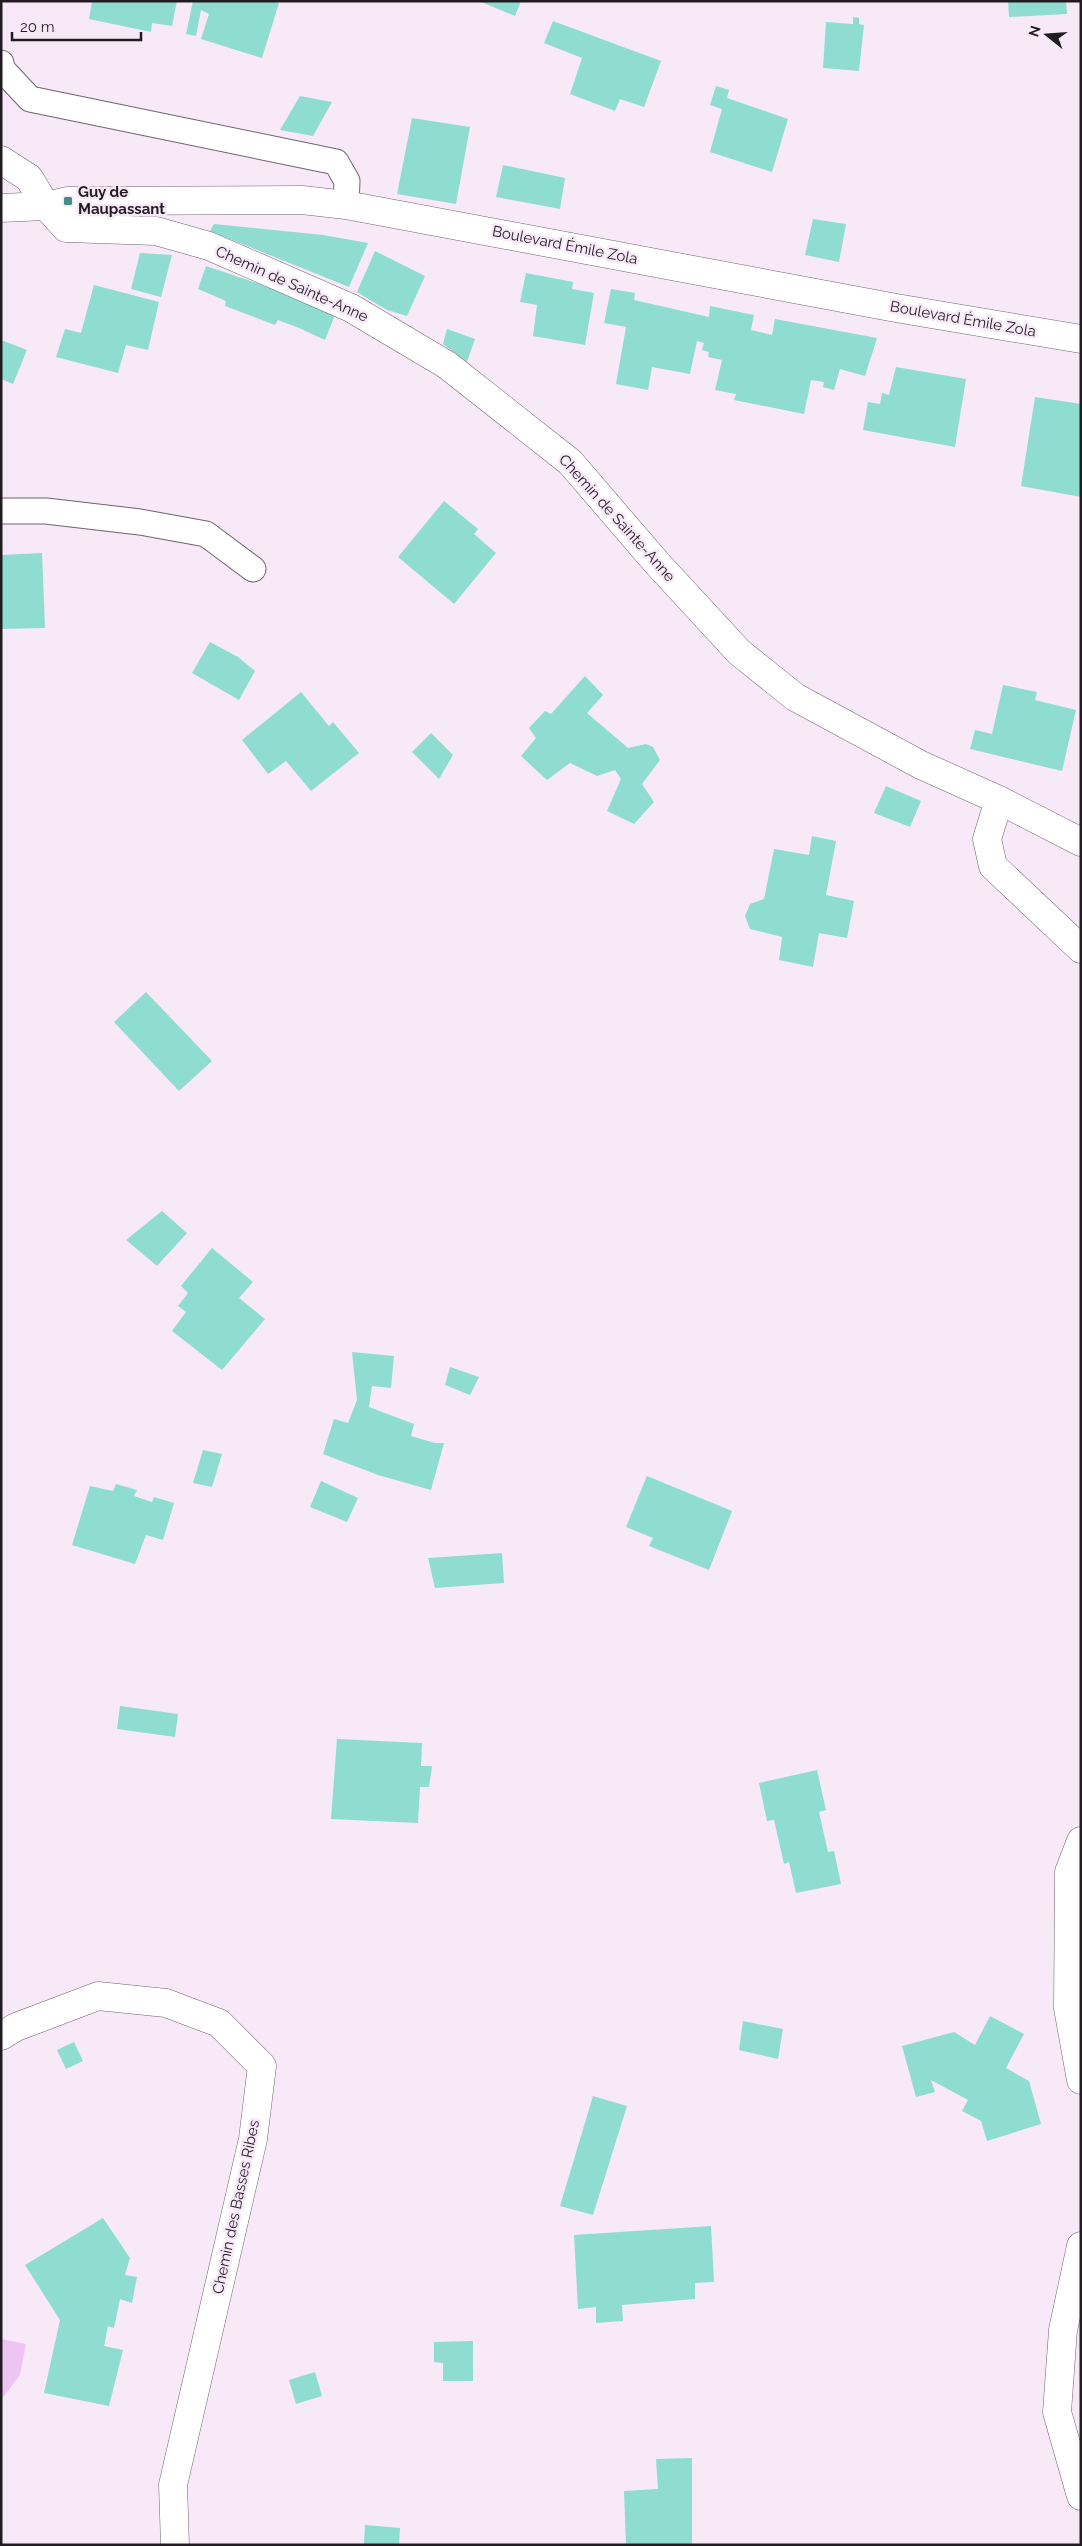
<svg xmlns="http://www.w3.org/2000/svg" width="1082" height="2546" font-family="Raleway,sans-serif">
<rect width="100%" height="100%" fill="#f8e9f9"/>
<!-- water -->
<path fill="#eec4f2" d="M1,2339L26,2344L20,2375L1,2400Z"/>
<!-- building -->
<path fill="#8fdcd1" d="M92,1H177L172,26L152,23L151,32L89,19Z
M193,1H273L279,3L262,58L201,39L209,14L201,10L196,36L186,34Z
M479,1H521L515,16Z
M1008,1H1066L1067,14L1009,17Z
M853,17L859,18V24L864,25L859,71L823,68L826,22L853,24Z
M553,21L661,61L644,107L620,99L615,111L570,94L582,58L544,43Z
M716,86L729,90L727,98L788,119L772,172L710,152L722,109L710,105Z
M300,96L332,102L313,136L280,130Z
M412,118L470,127L456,204L397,194Z
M503,165L565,178L560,209L496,197Z
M813,219L846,224L839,262L805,255Z
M214,224L323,235L368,243L349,287L210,231Z
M375,251L425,276L407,316L387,310L357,292Z
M140,253L172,255L161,297L131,289Z
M206,266L272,288L335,315L325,340L299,328L278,320L275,325L225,306L226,301L198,289Z
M526,273L573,282L572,289L594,293L585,345L533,336L537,305L520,302Z
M94,285L159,302L148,350L126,345L118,373L56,357L65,329L81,333Z
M611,289L635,293L634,300L709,317L710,306L754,315L751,330L772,335L775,319L877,338L865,376L840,369L834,390L823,387L824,382L811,380L804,414L734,400L736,394L715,390L722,360L708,357L709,352L702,350L704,343L697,341L690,374L652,367L648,390L616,384L626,327L604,323Z
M447,329L475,339L467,362L443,344Z
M1,340L27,350L13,384L1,379Z
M896,367L966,379L955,447L863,430L868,402L880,404L882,393L889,395Z
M1035,397L1081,404V497L1021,486Z
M444,501L478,529L474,534L496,553L454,604L398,557Z
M42,553L45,628L1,629V555Z
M210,642L238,657L255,671L239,700L192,673Z
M585,676L603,695L587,713L628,748L646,744L653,747L660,760L642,784L654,802L634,824L607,811L621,779L615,770L597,776L570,763L547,780L521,756L536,738L529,728L545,711L551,714Z
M1003,685L1037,692L1035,700L1076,710L1062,771L970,749L975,730L992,734Z
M301,692L329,726L333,722L359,753L311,791L286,761L268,774L242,740Z
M431,733L453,755L439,779L412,752Z
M886,786L921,801L910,827L874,813Z
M812,836L836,841L826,895L854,901L847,938L819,933L813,967L779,960L782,937L750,929L745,916L750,904L764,899L774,849L809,855Z
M146,992L212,1061L179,1091L114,1022Z
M162,1211L187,1233L157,1266L126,1240Z
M212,1248L253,1282L239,1298L265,1319L222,1370L172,1331L186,1312L178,1306L188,1293L181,1286Z
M352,1352L394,1356L391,1388L372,1386L369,1407L414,1424L411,1436L435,1443H444L431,1490L378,1475L323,1454L334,1419L348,1423L357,1400Z
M450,1367L479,1377L470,1395L445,1385Z
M203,1450L222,1454L212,1487L193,1483Z
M647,1476L732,1511L709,1570L649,1546L653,1538L626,1527Z
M321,1481L358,1498L347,1522L310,1507Z
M116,1484L137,1490L134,1496L152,1502L154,1497L174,1503L163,1540L146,1535L135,1564L72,1545L90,1486L113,1491Z
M502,1553L504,1583L435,1588L428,1558Z
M120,1706L178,1714L175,1737L117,1729Z
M337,1739L422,1743L421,1766H432L429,1787H420L418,1823L331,1819Z
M817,1770L826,1810L819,1812L828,1852L834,1851L841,1884L796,1893L789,1862L784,1864L774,1820L767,1821L759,1783Z
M990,2016L1024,2034L1006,2068L1029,2081L1041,2124L987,2141L981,2121L962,2111L968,2100L931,2080L935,2092L916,2097L902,2046L954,2032L975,2045Z
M743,2021L783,2029L778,2059L739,2050Z
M74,2042L83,2061L66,2069L57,2050Z
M593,2096L627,2106L593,2215L560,2206Z
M103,2218L130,2258L125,2275L137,2277L132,2303L120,2299L114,2328L108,2326L104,2346L123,2350L109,2406L44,2393L60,2320L25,2265Z
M711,2226L714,2282L695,2283V2299L622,2305L623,2321L596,2323V2307L578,2309L574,2235Z
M473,2341V2381H443V2363L434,2362V2342Z
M315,2372L322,2396L296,2404L289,2380Z
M692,2458V2545H626L624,2491L658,2489L656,2459Z
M365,2525L400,2528L399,2545H364Z"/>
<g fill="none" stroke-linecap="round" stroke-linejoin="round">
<defs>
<path id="service" d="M1,63L2,69L30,99L336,162L347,181L346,205
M1,511H46L140,522L206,534L253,569"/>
<path id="minor" d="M1,160L29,178L46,206L66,228L156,231L209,246L351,308L447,365L570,462L656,562L739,652L795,697L921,765L999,800L1081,842
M999,800L987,839L993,866L1081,949
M1081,1841L1069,1872L1068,2008L1081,2080
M1,2036L16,2027L98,1996L166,2003L219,2023L262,2066L253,2139L173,2485L175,2545
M1081,2246L1063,2330L1057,2412L1081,2496"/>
<path id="secondary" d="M1,208L46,206L68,201L302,200L346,205L896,308L1081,339"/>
</defs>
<!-- service casing -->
<use href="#service" stroke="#6f6370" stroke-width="27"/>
<!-- minor casing -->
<use href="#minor" stroke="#6f6370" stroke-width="29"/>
<!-- secondary casing -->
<use href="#secondary" stroke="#6f6370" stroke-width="29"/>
<!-- service -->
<use href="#service" stroke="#fff" stroke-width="25"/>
<!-- minor -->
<use href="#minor" stroke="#fff" stroke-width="28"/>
<!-- secondary -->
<use href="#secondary" stroke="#fff" stroke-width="28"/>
</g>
<!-- markers -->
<rect fill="#468c83" stroke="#f8e9f9" stroke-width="2" x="63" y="196" width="10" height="10" rx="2.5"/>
<g text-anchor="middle" stroke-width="5" stroke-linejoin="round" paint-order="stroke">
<!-- poi labels -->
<g font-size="15" font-weight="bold" fill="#221c22" stroke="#f8e9f9" text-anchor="start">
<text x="78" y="197">Guy de<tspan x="78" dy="17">Maupassant</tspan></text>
</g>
<!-- street labels -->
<g font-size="15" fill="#221c22" stroke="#f8e9f9">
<text transform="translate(565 245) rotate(11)" y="5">Boulevard Émile Zola</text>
<text transform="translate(292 284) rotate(24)" y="5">Chemin de Sainte-Anne</text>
<text transform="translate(963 319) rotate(10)" y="5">Boulevard Émile Zola</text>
<text transform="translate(617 518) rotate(48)" y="5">Chemin de Sainte-Anne</text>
<text transform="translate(236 2207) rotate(-78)" y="5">Chemin des Basses Ribes</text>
</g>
</g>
<!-- border -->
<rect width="1082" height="2546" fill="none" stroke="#221c22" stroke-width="5"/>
<!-- north arrow -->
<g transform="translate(1047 35) rotate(287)" stroke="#f8e9f9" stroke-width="4" paint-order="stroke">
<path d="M0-4L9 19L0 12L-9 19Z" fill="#221c22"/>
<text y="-8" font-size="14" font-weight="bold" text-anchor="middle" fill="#221c22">N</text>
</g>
<!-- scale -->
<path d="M12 32v8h129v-8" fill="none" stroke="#221c22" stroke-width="2.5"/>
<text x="20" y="32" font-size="15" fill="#221c22" stroke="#f8e9f9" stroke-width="4" paint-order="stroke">20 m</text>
</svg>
